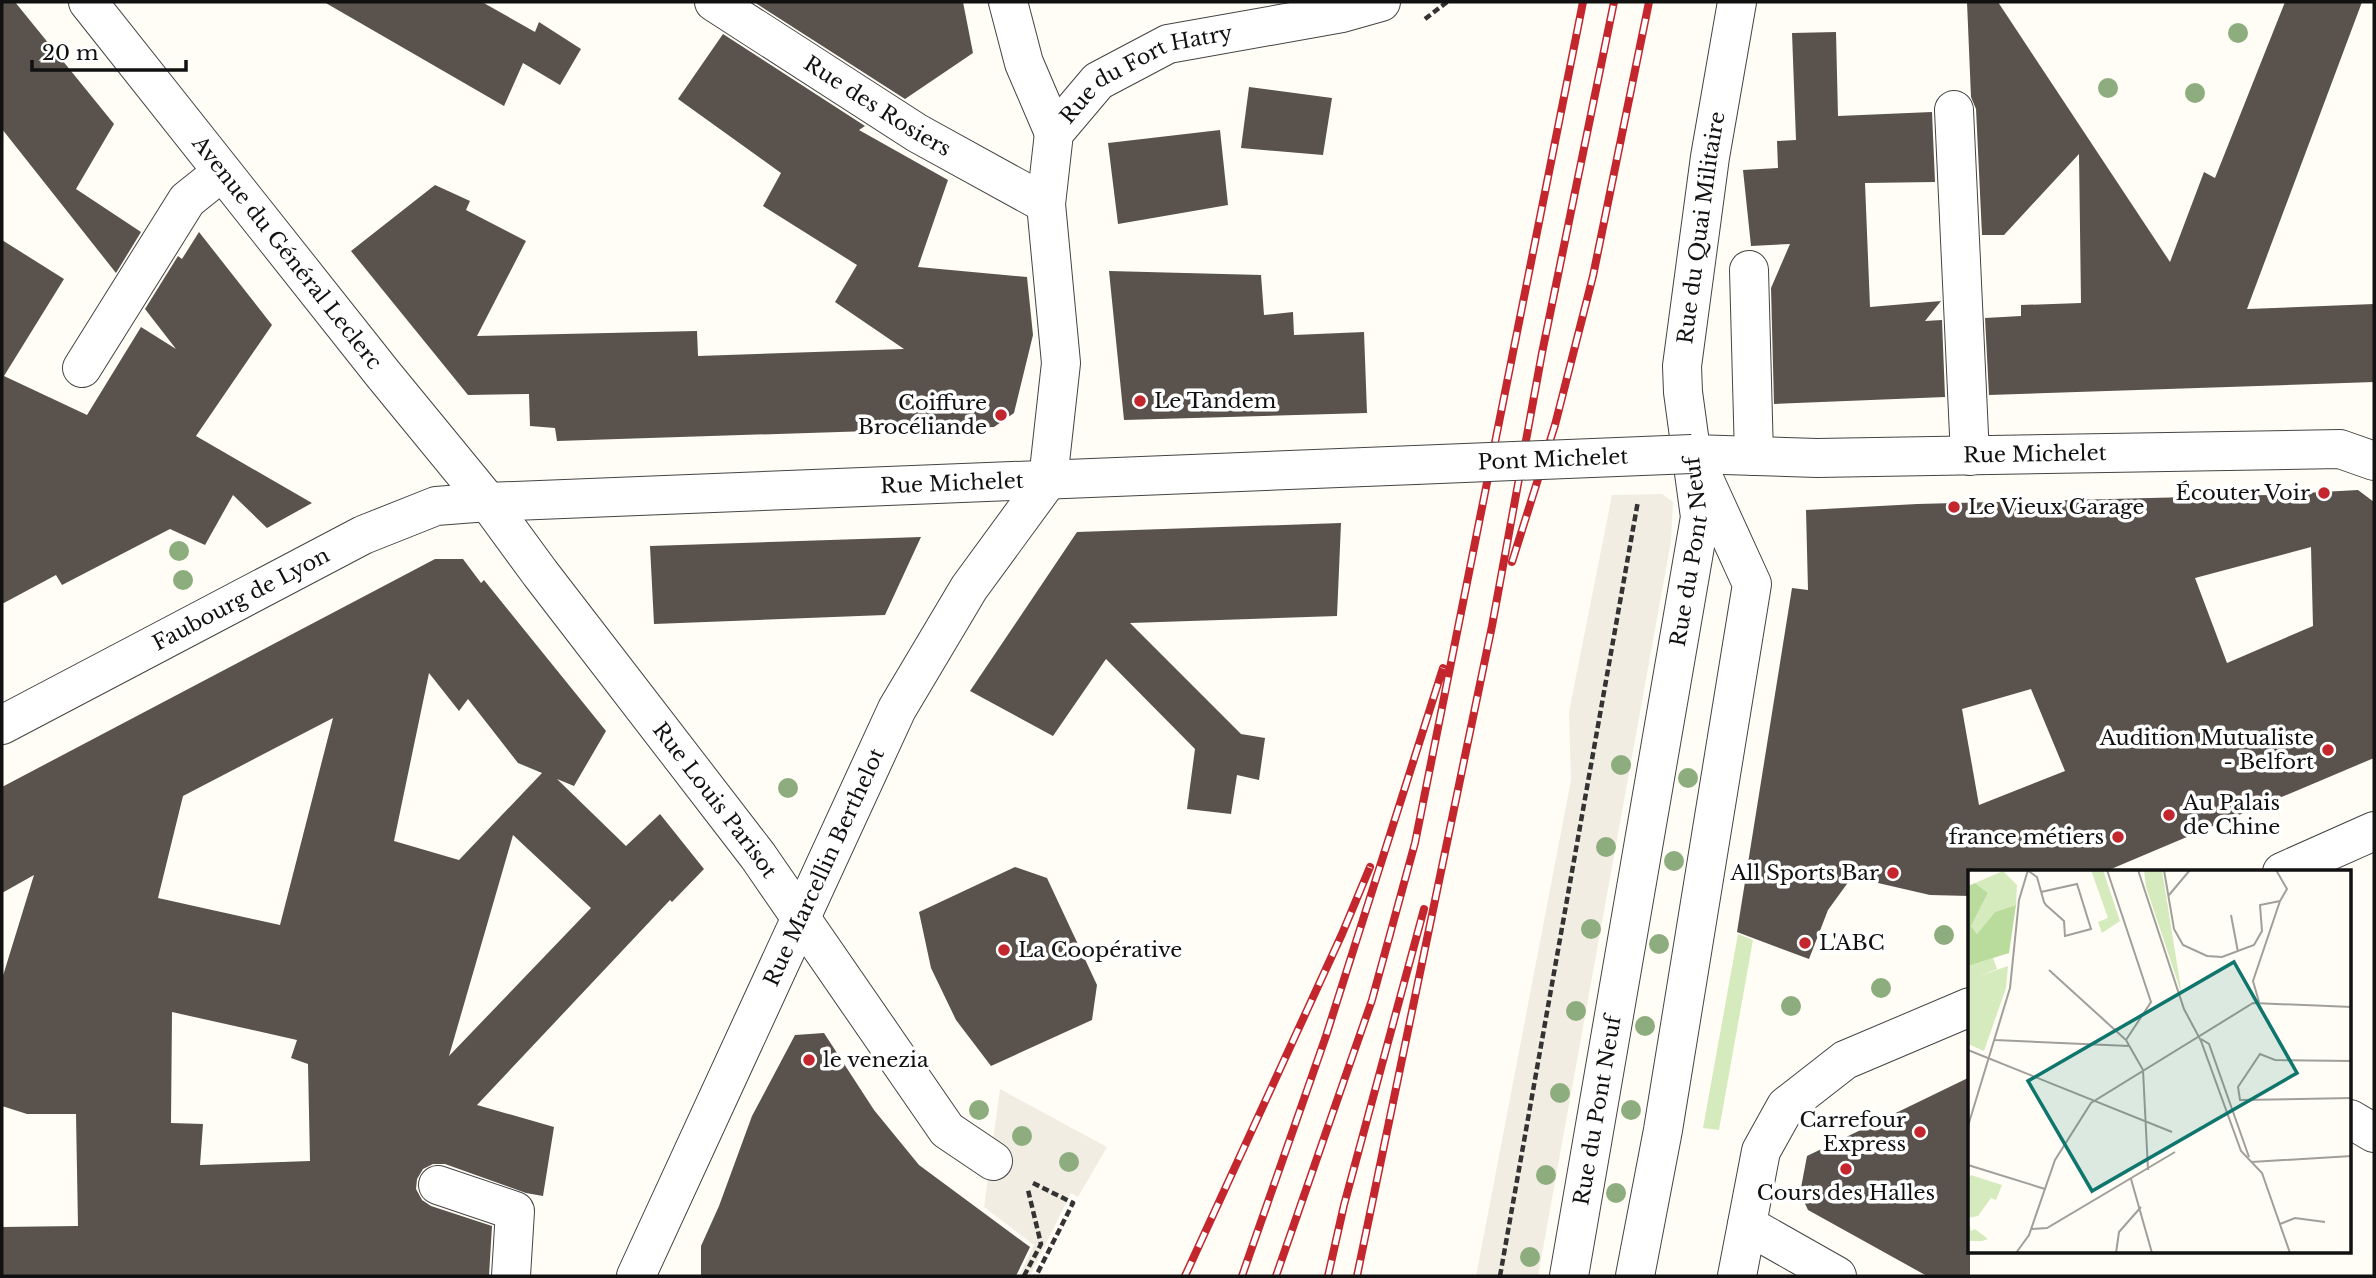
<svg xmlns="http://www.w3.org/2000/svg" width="2376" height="1278" font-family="'Libre Baskerville',serif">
<rect width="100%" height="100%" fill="#fffdf5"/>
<!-- green -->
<path fill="#d5ebbd" d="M1738,934L1753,940L1719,1130L1703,1128Z"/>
<!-- plaza -->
<path fill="#f1ede2" d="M1662,494L1673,502L1671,541L1538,1276H1476L1571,780L1569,712L1612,495Z
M1000,1089L1107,1147L1078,1197L1071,1193L1030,1276H1019L1034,1245L984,1207Z"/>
<!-- building -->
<path fill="#5a524d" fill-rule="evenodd" d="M2,2H15L114,124L76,189L141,232L116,273L2,129Z
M324,2H482L535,32L539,22L581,49L560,85L523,63L504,106Z
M754,2H963L973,53L905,99Z
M1967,2H1998L2170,262L2204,172L2215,178L2285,2H2362L2247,309L2374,304V382L1989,395L1985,318L2021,316V305L2081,303L2079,154L2004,235H1982L1976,109L1971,97Z
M1836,32L1838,116L1932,112L1935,182L1865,183L1870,307L1941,301L1925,321L1942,320L1945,397L1774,404L1771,288L1790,244L1751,246L1743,170L1778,168L1777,141L1796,140L1792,33Z
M723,34L865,126L859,130L948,180L918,267L1027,277L1033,335L1014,413L994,427L557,441L555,428L530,426L529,394L468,395L351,251L435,185L470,201L466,210L526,241L477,336L697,331L698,356L904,349L835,302L857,265L763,206L781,173L678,99Z
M1249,87L1332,98L1323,155L1241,148Z
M1220,130L1228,205L1118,224L1108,143Z
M199,232L272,325L196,436L312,503L267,528L233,495L205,545L170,529L62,585L56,575L2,604V240L64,279L4,376L87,415L141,327L176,349L145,309L178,256L182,259Z
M1109,271L1261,275L1264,315L1293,312L1294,335L1364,332L1367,413L1124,420Z
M2358,490L2374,502V758L2104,872H1970V896L1930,895L1852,877L1828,910L1809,959L1737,932L1792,588L1808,590L1806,510L1917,504L2268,495ZM2311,547L2313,626L2227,663L2195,578ZM2031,689L2065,771L1979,805L1962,709Z
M1341,523L1337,616L1130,623L1241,734L1265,738L1259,780L1237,775L1231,814L1187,809L1195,749L1106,659L1053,736L970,691L1077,532Z
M921,537L885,615L654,624L650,546Z
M435,559H463L481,583L484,580L606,731L574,786L557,779L626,846L660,814L704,869L672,902L670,900L477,1105L554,1127L543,1196L526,1193L445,1164H433L423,1169L417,1179L416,1189L422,1200L431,1206L492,1226L489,1276H2V1227L78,1226L76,1114H27L2,1106V979L34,875L2,893V787ZM429,673L459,711L468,699L518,763L542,773L459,860L394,841ZM333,718L280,925L158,898L183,796ZM513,835L591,908L449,1056ZM172,1012L297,1040L291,1058L308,1064L310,1161L200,1165L203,1124L171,1123Z
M1015,867L1047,878L1097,985L1092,1020L991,1066L956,1020L931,968L919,912Z
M824,1033L874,1110L919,1165L1030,1247L1016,1276H701V1246L719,1206L752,1116L795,1035Z
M1970,1077V1276H1927L1808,1210L1800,1193L1807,1156Z"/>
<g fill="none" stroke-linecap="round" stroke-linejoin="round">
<defs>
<g id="minor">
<path id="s1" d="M88,2L383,374L488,502L540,573L758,856L947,1130L993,1161"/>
<path id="s2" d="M714,2L917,133L1046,204"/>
<path d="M1008,2L1024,63L1054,133"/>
<path d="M1954,110L1970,456"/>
<path d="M1749,270L1754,456"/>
<path d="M82,368L187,200L222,172"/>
<path id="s3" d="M1692,454L1817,458L2340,449L2374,461"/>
<path id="s4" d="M2,725L363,535L436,506L488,502L1415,465"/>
<path d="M2282,872L2374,831"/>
<path d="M2350,1119L2374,1133"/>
<path d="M438,1185L515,1211L511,1276"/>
<path d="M1747,1225L1837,1276"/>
<path id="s5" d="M636,1276L897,709L969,588L1048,480L1061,363L1046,204L1054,133L1098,81L1168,44L1342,13L1381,2"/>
<path id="s6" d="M1569,1276L1700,517L1683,392L1682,366L1710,157L1737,2"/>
<path d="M1635,1276L1663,1130L1752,584L1705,481"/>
<path d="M1737,1276L1761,1151L1786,1106L1845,1060L1970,1007"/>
</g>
</defs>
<!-- minor casing -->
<use href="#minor" stroke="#444" stroke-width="40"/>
<!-- path -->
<path stroke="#333" stroke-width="4.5" stroke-dasharray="7 3.5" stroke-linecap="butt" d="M1425,19L1447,2
M1033,1183L1073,1203L1036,1276
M1024,1276L1041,1244L1028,1190
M1500,1276L1638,501"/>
<!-- minor -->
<use href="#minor" stroke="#fff" stroke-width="38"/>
<defs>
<path id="rail" d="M1512,562L1555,425L1593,276L1649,2
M1185,1276L1342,934L1370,867
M1242,1276L1326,1036L1443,668
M1276,1276L1372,1000L1415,843L1583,2
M1328,1276L1344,1205L1424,909
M1357,1276L1492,626L1542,353L1614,2"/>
</defs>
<!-- rail casing -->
<use href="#rail" stroke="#c4262e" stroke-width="8"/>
<!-- rail -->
<use href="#rail" stroke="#fff" stroke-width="5" stroke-dasharray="16" stroke-linecap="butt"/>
<defs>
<g id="minor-bridge">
<path id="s7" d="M1415,465L1692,454"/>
</g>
</defs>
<!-- minor-bridge casing -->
<use href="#minor-bridge" stroke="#444" stroke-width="40" stroke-linecap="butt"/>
<!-- minor-bridge -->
<use href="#minor-bridge" stroke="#fff" stroke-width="38"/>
</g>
<!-- trees -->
<g fill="#8dad7f">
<circle cx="2238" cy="33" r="10"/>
<circle cx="2108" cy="88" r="10"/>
<circle cx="2195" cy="93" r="10"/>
<circle cx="179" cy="551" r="10"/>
<circle cx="183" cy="580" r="10"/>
<circle cx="1621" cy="765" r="10"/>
<circle cx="1688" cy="778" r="10"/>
<circle cx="788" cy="788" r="10"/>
<circle cx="1606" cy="847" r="10"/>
<circle cx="1674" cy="861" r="10"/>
<circle cx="1591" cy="929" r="10"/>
<circle cx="1944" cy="935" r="10"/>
<circle cx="1659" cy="944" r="10"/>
<circle cx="1881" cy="988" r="10"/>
<circle cx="1791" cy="1006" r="10"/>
<circle cx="1576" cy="1011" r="10"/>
<circle cx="1645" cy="1026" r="10"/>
<circle cx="1560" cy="1093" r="10"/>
<circle cx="979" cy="1110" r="10"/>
<circle cx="1631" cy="1110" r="10"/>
<circle cx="1022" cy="1136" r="10"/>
<circle cx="1069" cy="1162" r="10"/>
<circle cx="1546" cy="1175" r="10"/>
<circle cx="1616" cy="1193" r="10"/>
<circle cx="1530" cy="1257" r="10"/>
</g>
<!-- markers -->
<g fill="#c4262e" stroke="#fff" stroke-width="2.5">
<circle cx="1140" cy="401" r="7"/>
<circle cx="1001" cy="415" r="7"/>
<circle cx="2324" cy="493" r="7"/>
<circle cx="1954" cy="507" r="7"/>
<circle cx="2328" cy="750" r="7"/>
<circle cx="2169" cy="815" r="7"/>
<circle cx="2118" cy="837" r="7"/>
<circle cx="1893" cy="873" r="7"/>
<circle cx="1805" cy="943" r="7"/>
<circle cx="1004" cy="950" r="7"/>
<circle cx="809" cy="1060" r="7"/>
<circle cx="1920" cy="1132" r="7"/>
<circle cx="1846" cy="1169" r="7"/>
</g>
<g text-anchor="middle" stroke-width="7" stroke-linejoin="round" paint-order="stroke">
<!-- street labels -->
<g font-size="21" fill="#111" stroke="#fff">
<text dy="7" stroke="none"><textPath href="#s5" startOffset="1362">Rue du Fort Hatry</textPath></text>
<text dy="7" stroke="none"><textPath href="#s2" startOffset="194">Rue des Rosiers</textPath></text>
<text dy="7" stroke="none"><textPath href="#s6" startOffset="1062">Rue du Quai Militaire</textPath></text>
<text dy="7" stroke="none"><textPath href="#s1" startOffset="320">Avenue du Général Leclerc</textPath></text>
<text dy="7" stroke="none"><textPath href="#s3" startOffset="343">Rue Michelet</textPath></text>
<text dy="7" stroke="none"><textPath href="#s7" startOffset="138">Pont Michelet</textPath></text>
<text dy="7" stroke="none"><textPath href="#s4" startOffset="1003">Rue Michelet</textPath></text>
<text dy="7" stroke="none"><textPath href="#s6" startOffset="735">Rue du Pont Neuf</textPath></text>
<text dy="7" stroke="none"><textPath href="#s4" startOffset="270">Faubourg de Lyon</textPath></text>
<text dy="7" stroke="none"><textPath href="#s1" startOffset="1015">Rue Louis Parisot</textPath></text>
<text dy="7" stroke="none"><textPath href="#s5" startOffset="450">Rue Marcellin Berthelot</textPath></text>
<text dy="7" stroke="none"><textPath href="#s6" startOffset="168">Rue du Pont Neuf</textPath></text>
</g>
<!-- poi labels -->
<g font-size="21" fill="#111" stroke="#fff" text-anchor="start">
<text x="1154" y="408">Le Tandem</text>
<text x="987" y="410" text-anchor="end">Coiffure<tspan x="987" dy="24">Brocéliande</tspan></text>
<text x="2310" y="500" text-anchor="end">Écouter Voir</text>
<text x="1968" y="514">Le Vieux Garage</text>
<text x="2314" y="745" text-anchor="end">Audition Mutualiste<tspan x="2314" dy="24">- Belfort</tspan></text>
<text x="2183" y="810">Au Palais<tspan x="2183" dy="24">de Chine</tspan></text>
<text x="2104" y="844" text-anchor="end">france métiers</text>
<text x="1879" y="880" text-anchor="end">All Sports Bar</text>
<text x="1819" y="950">L'ABC</text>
<text x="1018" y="957">La Coopérative</text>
<text x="823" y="1067">le venezia</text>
<text x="1906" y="1127" text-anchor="end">Carrefour<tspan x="1906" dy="24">Express</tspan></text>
<text x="1846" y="1200" text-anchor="middle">Cours des Halles</text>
</g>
</g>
<!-- overview -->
<g transform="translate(1968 870)">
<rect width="383" height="383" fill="#fffdf5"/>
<path d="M123,0H135L152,51L134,63L130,52L140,48ZM176,0H194L214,125L178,17ZM35,1L49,15L48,35L27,42L9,64L3,56L20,23L7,13ZM25,88L29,99L11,106L40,96L38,118L16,181L0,174V96ZM3,305L34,315L28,330L23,328L10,346L0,348L3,361L7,359L20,369L14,371H0V308Z" fill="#d5ebbd"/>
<path d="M7,13L20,23L3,56L9,64L27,42L48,35L41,83L0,96V16Z" fill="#b9dc9c"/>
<path fill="none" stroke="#a09f9a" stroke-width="2" d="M59,0L69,7L76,32L78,35L96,51L97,66L123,59L109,14L73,22M139,0L183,132L158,170L175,200M170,0L216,139L233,171L273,281L294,303L322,383M196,0L206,59L215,75L239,86L254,87L286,75L294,61L292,35L312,31M308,0L319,19L312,31M201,25L222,0M263,45L270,82M81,100L158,170M291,132L285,111L312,31M233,169L241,174L281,287M27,170L161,176M0,180L204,262M384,191L307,190L292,184L270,217L272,230L384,228M175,200L180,300M0,256L42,118L51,30L60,0M283,292L384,286M0,295L77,319M163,309L184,383M312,354L327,348L357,352M64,359L79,358L207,282M48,383L61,365L87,290L123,233L285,133L384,137M148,383L151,362L173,337"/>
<path fill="#0f766e" fill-opacity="0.15" stroke="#0f766e" stroke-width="3.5" d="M266,92L329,203L124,321L60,211Z"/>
<rect width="383" height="383" fill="none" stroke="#111" stroke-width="3.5"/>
</g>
<!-- border -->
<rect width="2376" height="1278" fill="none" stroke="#111111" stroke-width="7"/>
<!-- scale -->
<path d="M32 60v10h154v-10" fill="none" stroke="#111111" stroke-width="3.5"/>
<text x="42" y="60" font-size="21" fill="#111111" stroke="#ffffff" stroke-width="5" paint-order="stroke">20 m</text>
</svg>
